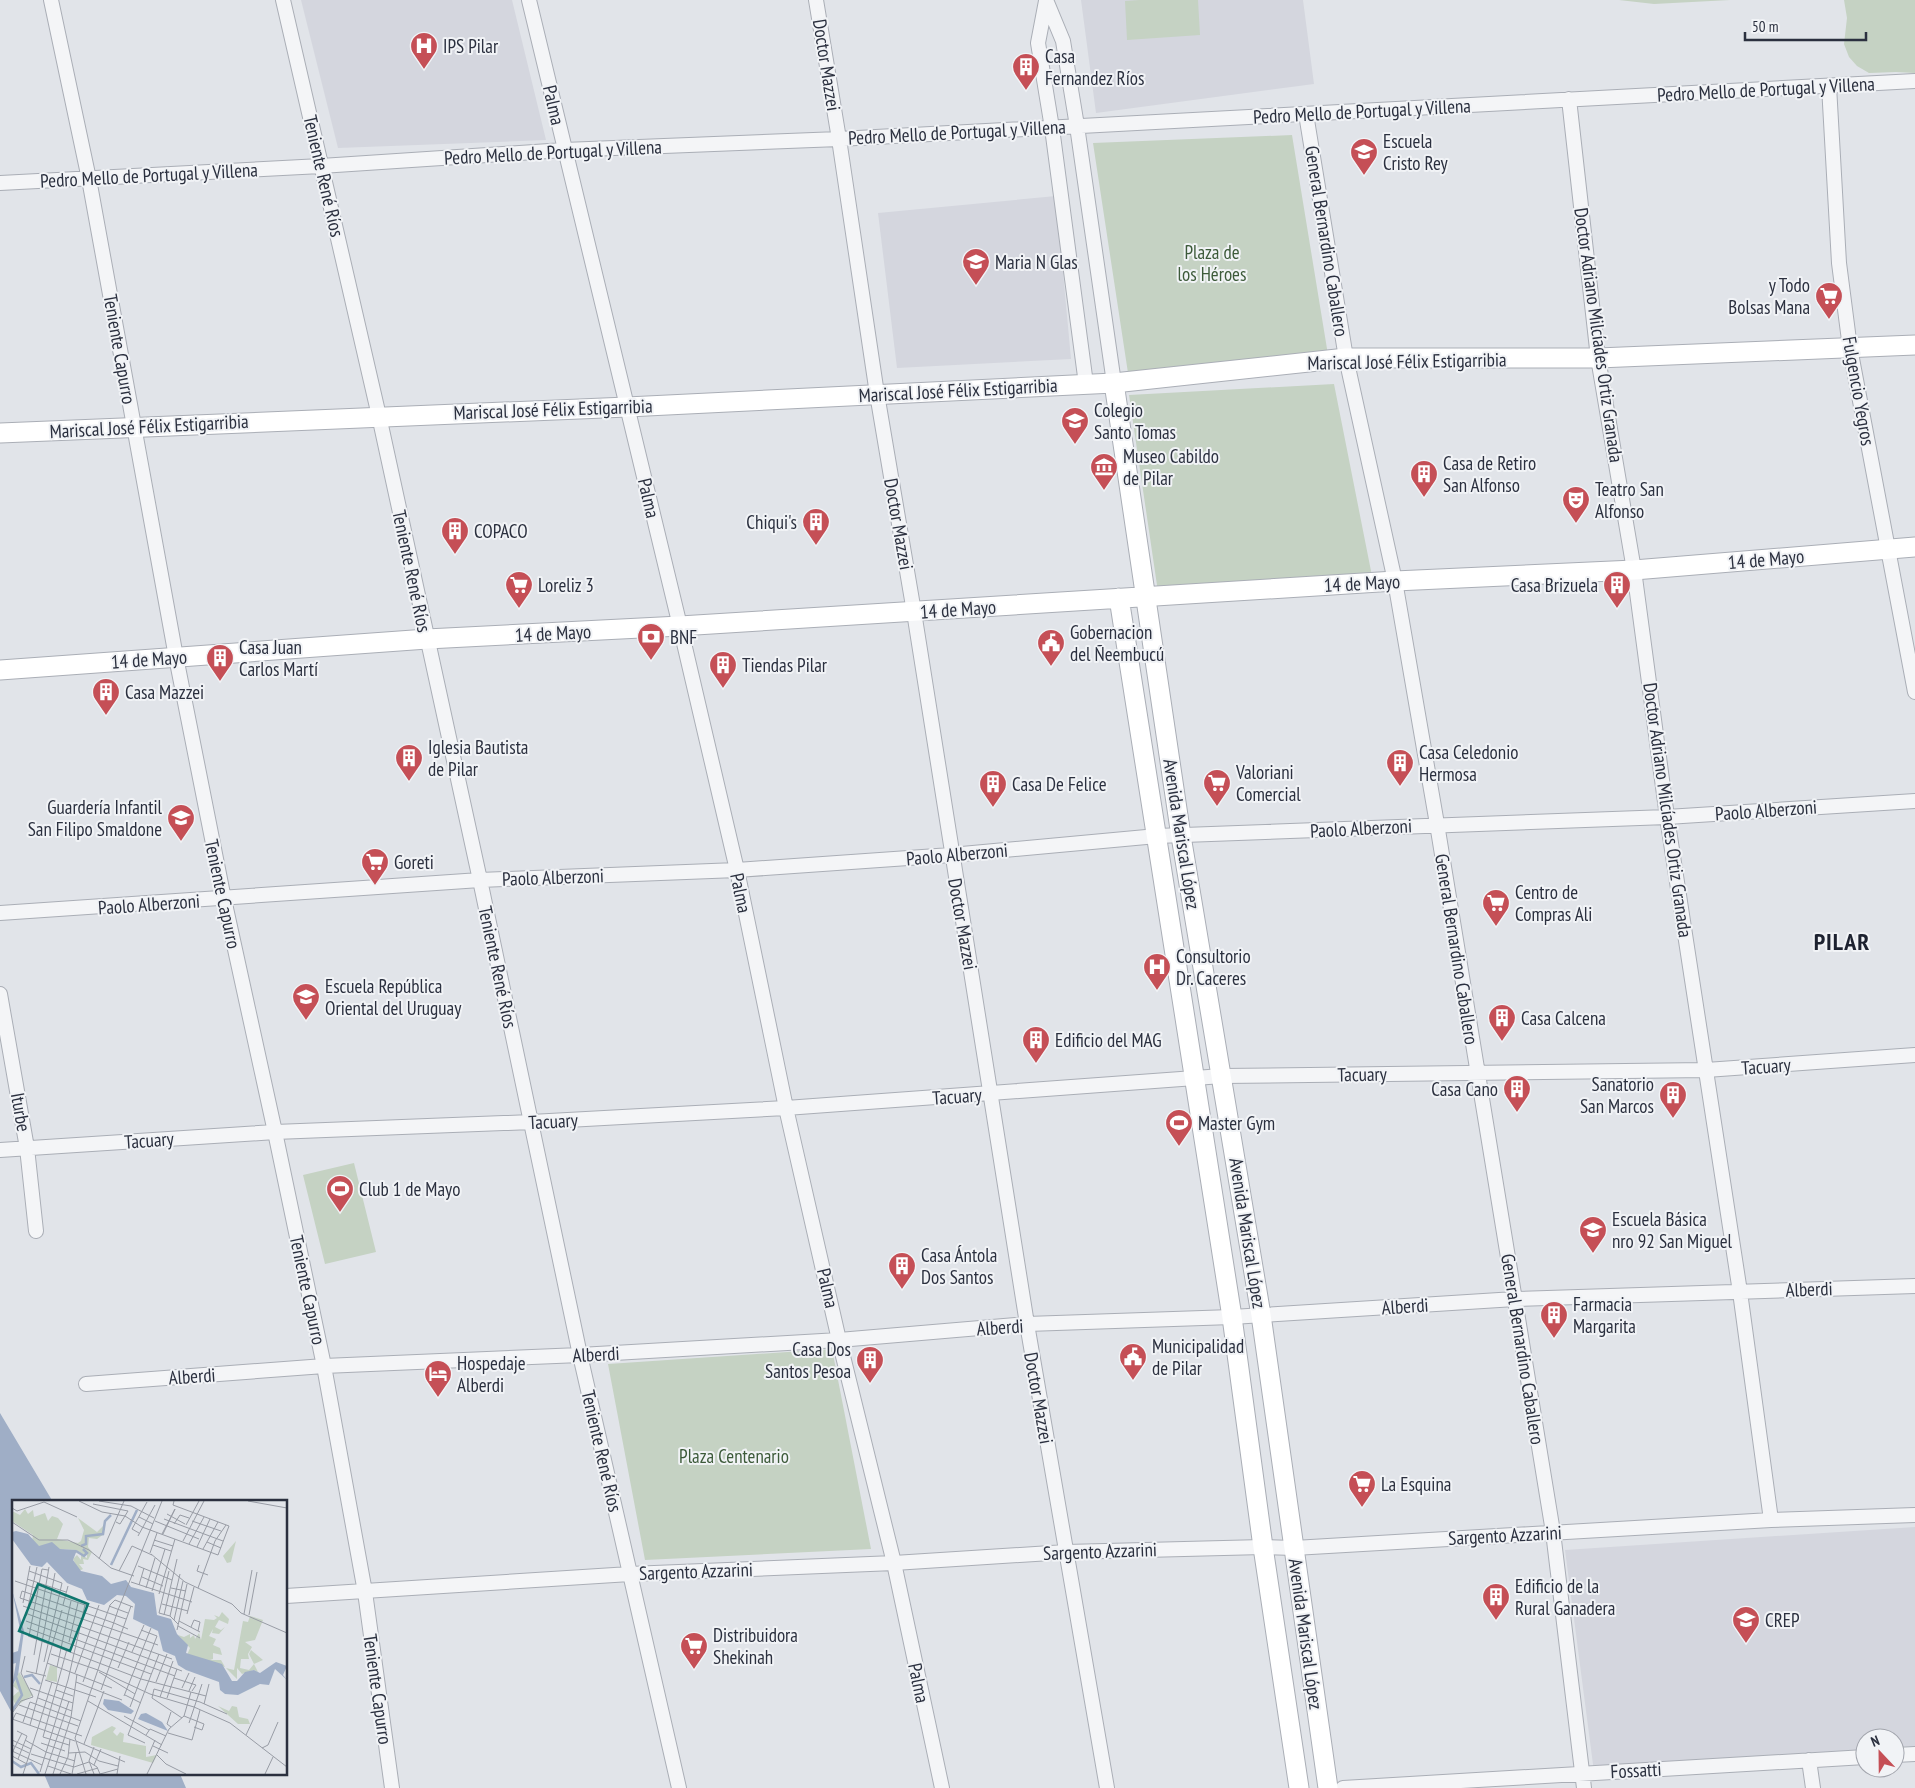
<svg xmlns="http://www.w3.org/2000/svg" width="1915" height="1788" font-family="'PT Sans Narrow',sans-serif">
<rect width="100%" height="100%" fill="#e1e4e9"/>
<!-- built -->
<path fill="#d4d6de" d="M301,0H512L546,140L338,148Z
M1081,0H1303L1314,84L1096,113Z
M1056,196L1071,359L897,368L878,213Z
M1915,1527V1746L1895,1747V1738H1865V1750L1594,1772L1565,1550Z"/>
<!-- green -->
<path fill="#c5d2c3" d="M1139,0H1198L1200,35L1127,40L1125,1Z
M1619,0H1730L1654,4Z
M1844,0H1915V73L1896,72L1869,73L1857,66L1849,57L1844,44L1847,18Z
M1292,135L1329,361L1128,373L1093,143Z
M1334,384L1372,576L1158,592L1129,395Z
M354,1163L376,1252L325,1264L303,1175Z
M832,1349L871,1549L645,1560L608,1364Z"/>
<!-- water -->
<path fill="#9faec6" d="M0,1413L53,1502H14V1717L0,1691Z
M44,1774H180L186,1788H50Z"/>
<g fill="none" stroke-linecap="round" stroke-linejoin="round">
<defs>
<path id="minor" d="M51,0L89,179L176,657L224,899L275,1132L324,1366L365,1592L392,1788
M283,0L379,416L480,880L580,1355L679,1788
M529,0L680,626L737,870L786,1108L839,1340L894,1563L942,1788
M816,0L839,139L877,394L914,612L1027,1324L1107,1788
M1046,0L1063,41L1077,126L1114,383
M1046,1L1038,43L1052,128L1086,384
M1829,86L1839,263L1850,348L1915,692
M1569,99L1598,358L1634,570L1667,817L1740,1292L1771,1520
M1306,114L1346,358L1395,581L1437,824L1553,1532L1584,1788
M0,183L321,166L564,150L839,139L1915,81
M0,913L480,880L737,870L951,855L1157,836L1667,817L1915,801
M0,994L27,1148L36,1231
M0,1150L275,1132L531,1122L786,1108L1222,1076L1706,1070L1915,1055
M86,1384L324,1366L580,1355L839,1340L1027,1324L1232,1317L1515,1299L1915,1286
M286,1596L630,1574L894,1563L1066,1552L1263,1547L1294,1548L1771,1520L1915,1515
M1895,1755L1915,1754
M1809,1760L1813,1788
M1343,1788L1865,1757"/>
<path id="secondary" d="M1114,383L1181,836L1261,1315L1328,1788
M0,433L627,407L1114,383L1346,358H1598L1915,345
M1119,598L1232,1317L1263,1547L1299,1788
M0,670L427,639L680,626L1395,581L1634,570L1915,547"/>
</defs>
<!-- minor casing -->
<use href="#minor" stroke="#aaaeb6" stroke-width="16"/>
<!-- secondary casing -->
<use href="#secondary" stroke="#aaaeb6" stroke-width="21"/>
<!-- minor -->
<use href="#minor" stroke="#f4f5f7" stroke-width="14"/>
<!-- secondary -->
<use href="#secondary" stroke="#fff" stroke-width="19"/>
</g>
<!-- icons -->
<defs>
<symbol id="hospital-pin" viewBox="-11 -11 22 30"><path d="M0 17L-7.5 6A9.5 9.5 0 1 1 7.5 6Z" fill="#c54f56" stroke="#f1f3f6"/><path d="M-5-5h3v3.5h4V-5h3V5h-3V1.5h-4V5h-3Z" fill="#fff"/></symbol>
<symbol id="building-pin" viewBox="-11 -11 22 30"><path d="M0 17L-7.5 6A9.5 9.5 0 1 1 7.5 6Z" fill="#c54f56" stroke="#f1f3f6"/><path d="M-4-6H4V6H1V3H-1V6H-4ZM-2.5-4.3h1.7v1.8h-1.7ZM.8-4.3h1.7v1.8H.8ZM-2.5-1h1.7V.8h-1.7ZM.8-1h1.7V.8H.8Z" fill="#fff"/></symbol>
<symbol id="school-pin" viewBox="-11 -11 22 30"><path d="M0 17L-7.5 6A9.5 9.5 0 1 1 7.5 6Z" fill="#c54f56" stroke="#f1f3f6"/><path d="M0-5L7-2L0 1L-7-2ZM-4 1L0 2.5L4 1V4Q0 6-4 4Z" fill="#fff"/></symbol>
<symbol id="supermarket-pin" viewBox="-11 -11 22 30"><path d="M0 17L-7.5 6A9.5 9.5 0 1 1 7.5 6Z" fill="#c54f56" stroke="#f1f3f6"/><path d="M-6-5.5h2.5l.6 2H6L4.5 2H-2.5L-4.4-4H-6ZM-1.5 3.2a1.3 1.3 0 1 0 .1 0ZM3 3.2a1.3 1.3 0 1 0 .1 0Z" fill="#fff"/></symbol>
<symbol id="museum-pin" viewBox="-11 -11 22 30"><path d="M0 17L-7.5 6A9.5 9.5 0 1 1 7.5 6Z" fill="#c54f56" stroke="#f1f3f6"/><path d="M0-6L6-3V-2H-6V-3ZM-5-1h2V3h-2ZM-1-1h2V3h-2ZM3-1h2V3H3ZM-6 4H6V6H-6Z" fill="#fff"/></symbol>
<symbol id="theatre-pin" viewBox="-11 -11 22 30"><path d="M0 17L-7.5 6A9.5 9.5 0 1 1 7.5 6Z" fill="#c54f56" stroke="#f1f3f6"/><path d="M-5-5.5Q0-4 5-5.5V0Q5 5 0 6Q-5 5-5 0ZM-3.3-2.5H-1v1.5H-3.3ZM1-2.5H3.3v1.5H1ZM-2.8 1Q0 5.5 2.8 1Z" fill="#fff"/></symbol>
<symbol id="bank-pin" viewBox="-11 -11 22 30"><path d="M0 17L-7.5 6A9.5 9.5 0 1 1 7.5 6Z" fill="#c54f56" stroke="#f1f3f6"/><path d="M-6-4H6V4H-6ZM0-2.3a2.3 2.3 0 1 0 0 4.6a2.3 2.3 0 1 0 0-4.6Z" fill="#fff"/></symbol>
<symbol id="civic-pin" viewBox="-11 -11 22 30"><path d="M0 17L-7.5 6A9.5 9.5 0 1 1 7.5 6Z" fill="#c54f56" stroke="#f1f3f6"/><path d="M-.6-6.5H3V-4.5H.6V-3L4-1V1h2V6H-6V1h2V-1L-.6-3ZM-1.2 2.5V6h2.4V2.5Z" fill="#fff"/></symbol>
<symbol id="stadium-pin" viewBox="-11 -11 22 30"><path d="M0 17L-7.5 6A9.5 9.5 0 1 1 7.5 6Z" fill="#c54f56" stroke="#f1f3f6"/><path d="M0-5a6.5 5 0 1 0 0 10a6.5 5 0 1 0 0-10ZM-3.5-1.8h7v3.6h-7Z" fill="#fff"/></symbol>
<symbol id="hotel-pin" viewBox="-11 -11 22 30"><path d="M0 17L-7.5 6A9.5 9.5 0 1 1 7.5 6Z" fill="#c54f56" stroke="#f1f3f6"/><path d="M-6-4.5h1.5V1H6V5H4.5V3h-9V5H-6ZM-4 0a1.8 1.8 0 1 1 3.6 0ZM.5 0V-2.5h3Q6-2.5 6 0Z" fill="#fff"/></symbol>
</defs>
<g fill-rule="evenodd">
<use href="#hospital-pin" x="408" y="30" width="32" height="43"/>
<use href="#building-pin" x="1010" y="51" width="32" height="43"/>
<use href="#school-pin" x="1348" y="136" width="32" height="43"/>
<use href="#school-pin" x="960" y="246" width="32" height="43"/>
<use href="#supermarket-pin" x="1813" y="280" width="32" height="43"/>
<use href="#school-pin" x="1059" y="405" width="32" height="43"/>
<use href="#museum-pin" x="1088" y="451" width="32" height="43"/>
<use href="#building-pin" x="1408" y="458" width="32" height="43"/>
<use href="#theatre-pin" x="1560" y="484" width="32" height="43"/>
<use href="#building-pin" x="800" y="506" width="32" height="43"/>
<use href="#building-pin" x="439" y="515" width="32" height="43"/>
<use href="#supermarket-pin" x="503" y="569" width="32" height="43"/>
<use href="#building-pin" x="1601" y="569" width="32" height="43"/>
<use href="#bank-pin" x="635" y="621" width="32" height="43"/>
<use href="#civic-pin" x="1035" y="627" width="32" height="43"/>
<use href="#building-pin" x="204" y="642" width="32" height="43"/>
<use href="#building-pin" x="707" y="649" width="32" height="43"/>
<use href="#building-pin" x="90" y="676" width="32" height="43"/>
<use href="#building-pin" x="393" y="742" width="32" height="43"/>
<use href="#building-pin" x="1384" y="747" width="32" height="43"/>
<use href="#supermarket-pin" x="1201" y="767" width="32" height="43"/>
<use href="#building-pin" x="977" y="768" width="32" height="43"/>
<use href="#school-pin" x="165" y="802" width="32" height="43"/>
<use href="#supermarket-pin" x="359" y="846" width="32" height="43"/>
<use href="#supermarket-pin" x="1480" y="887" width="32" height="43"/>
<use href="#hospital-pin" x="1141" y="951" width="32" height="43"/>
<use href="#school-pin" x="290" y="981" width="32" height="43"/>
<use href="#building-pin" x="1486" y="1002" width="32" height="43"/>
<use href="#building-pin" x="1020" y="1024" width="32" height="43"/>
<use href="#building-pin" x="1501" y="1073" width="32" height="43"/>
<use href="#building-pin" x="1657" y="1079" width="32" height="43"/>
<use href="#stadium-pin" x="1163" y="1107" width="32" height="43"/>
<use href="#stadium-pin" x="324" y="1173" width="32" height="43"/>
<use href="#school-pin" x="1577" y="1214" width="32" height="43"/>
<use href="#building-pin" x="886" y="1250" width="32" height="43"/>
<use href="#building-pin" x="1538" y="1299" width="32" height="43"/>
<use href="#civic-pin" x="1117" y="1341" width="32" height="43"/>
<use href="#building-pin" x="854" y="1344" width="32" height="43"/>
<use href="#hotel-pin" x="422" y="1358" width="32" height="43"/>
<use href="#supermarket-pin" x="1346" y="1468" width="32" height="43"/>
<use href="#building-pin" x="1480" y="1581" width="32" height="43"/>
<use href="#school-pin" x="1730" y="1604" width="32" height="43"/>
<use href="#supermarket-pin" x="678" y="1630" width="32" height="43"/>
</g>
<g text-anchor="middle" stroke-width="4" stroke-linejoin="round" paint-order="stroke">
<!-- poi labels -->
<g font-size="19" fill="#2b303f" stroke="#f1f3f6" text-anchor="start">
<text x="443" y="53">IPS Pilar</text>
<text x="1045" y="63">Casa<tspan x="1045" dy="22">Fernandez Ríos</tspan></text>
<text x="1383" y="148">Escuela<tspan x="1383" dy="22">Cristo Rey</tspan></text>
<text x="995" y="269">Maria N Glas</text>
<text x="1810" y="292" text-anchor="end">y Todo<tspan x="1810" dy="22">Bolsas Mana</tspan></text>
<text x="1094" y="417">Colegio<tspan x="1094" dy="22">Santo Tomas</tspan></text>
<text x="1123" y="463">Museo Cabildo<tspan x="1123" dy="22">de Pilar</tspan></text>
<text x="1443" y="470">Casa de Retiro<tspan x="1443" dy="22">San Alfonso</tspan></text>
<text x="1595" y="496">Teatro San<tspan x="1595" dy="22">Alfonso</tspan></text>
<text x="797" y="529" text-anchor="end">Chiqui's</text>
<text x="474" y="538">COPACO</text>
<text x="538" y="592">Loreliz 3</text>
<text x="1598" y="592" text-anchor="end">Casa Brizuela</text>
<text x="1070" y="639">Gobernacion<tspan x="1070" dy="22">del Ñeembucú</tspan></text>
<text x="670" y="644">BNF</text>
<text x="239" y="654">Casa Juan<tspan x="239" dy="22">Carlos Martí</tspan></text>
<text x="742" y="672">Tiendas Pilar</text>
<text x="125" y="699">Casa Mazzei</text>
<text x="428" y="754">Iglesia Bautista<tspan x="428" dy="22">de Pilar</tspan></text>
<text x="1419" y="759">Casa Celedonio<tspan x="1419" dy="22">Hermosa</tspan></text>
<text x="1236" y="779">Valoriani<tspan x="1236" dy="22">Comercial</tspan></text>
<text x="1012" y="791">Casa De Felice</text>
<text x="162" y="814" text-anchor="end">Guardería Infantil<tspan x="162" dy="22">San Filipo Smaldone</tspan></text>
<text x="394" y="869">Goreti</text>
<text x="1515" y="899">Centro de<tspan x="1515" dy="22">Compras Ali</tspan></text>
<text x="1176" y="963">Consultorio<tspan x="1176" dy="22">Dr. Caceres</tspan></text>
<text x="325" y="993">Escuela República<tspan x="325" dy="22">Oriental del Uruguay</tspan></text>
<text x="1521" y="1025">Casa Calcena</text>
<text x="1055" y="1047">Edificio del MAG</text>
<text x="1654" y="1091" text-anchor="end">Sanatorio<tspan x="1654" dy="22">San Marcos</tspan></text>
<text x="1498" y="1096" text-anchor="end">Casa Cano</text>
<text x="1198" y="1130">Master Gym</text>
<text x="359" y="1196">Club 1 de Mayo</text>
<text x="1612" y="1226">Escuela Básica<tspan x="1612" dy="22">nro 92 San Miguel</tspan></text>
<text x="921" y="1262">Casa Ántola<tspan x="921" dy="22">Dos Santos</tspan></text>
<text x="1573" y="1311">Farmacia<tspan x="1573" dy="22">Margarita</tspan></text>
<text x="1152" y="1353">Municipalidad<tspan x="1152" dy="22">de Pilar</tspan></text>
<text x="851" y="1356" text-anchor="end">Casa Dos<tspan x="851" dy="22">Santos Pesoa</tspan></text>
<text x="457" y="1370">Hospedaje<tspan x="457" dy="22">Alberdi</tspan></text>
<text x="1381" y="1491">La Esquina</text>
<text x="1515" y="1593">Edificio de la<tspan x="1515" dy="22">Rural Ganadera</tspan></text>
<text x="1765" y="1627">CREP</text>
<text x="713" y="1642">Distribuidora<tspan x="713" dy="22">Shekinah</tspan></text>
</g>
<!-- street labels -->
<g font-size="19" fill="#2b303f" stroke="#f1f3f6">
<text transform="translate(827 65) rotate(81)" y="7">Doctor Mazzei</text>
<text transform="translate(1766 89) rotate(-3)" y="7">Pedro Mello de Portugal y Villena</text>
<text transform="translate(554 105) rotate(77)" y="7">Palma</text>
<text transform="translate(1362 111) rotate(-3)" y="7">Pedro Mello de Portugal y Villena</text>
<text transform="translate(957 132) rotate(-3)" y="7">Pedro Mello de Portugal y Villena</text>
<text transform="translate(553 152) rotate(-3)" y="7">Pedro Mello de Portugal y Villena</text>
<text transform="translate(149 175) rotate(-3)" y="7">Pedro Mello de Portugal y Villena</text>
<text transform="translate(324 176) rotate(77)" y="7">Teniente René Ríos</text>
<text transform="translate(1327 241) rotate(81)" y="7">General Bernardino Caballero</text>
<text transform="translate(1599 335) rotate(82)" y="7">Doctor Adriano Milcíades Ortiz Granada</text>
<text transform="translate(120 349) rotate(80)" y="7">Teniente Capurro</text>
<text transform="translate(1407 361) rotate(-1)" y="7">Mariscal José Félix Estigarribia</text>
<text transform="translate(958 390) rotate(-3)" y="7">Mariscal José Félix Estigarribia</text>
<text transform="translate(1859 391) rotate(80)" y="7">Fulgencio Yegros</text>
<text transform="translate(553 409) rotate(-2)" y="7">Mariscal José Félix Estigarribia</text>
<text transform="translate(149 426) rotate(-3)" y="7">Mariscal José Félix Estigarribia</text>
<text transform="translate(649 498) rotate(77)" y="7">Palma</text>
<text transform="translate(899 524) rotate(80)" y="7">Doctor Mazzei</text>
<text transform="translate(1766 559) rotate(-5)" y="7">14 de Mayo</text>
<text transform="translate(412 571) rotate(78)" y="7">Teniente René Ríos</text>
<text transform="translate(1362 583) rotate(-3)" y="7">14 de Mayo</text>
<text transform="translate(958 609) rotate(-4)" y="7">14 de Mayo</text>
<text transform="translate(553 633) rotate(-3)" y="7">14 de Mayo</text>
<text transform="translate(149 659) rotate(-4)" y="7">14 de Mayo</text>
<text transform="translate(1668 810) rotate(82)" y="7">Doctor Adriano Milcíades Ortiz Granada</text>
<text transform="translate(1766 810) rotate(-4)" y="7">Paolo Alberzoni</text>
<text transform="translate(1361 828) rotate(-3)" y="7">Paolo Alberzoni</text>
<text transform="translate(1182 834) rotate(81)" y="7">Avenida Mariscal López</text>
<text transform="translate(957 854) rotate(-5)" y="7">Paolo Alberzoni</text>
<text transform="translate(553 877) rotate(-2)" y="7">Paolo Alberzoni</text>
<text transform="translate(741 893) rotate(78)" y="7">Palma</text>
<text transform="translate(223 894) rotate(78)" y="7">Teniente Capurro</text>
<text transform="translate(149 904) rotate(-4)" y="7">Paolo Alberzoni</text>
<text transform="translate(963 924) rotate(80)" y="7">Doctor Mazzei</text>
<text transform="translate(1457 949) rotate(81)" y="7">General Bernardino Caballero</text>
<text transform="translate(498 967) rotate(78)" y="7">Teniente René Ríos</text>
<text transform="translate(1766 1066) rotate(-4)" y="7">Tacuary</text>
<text transform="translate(1362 1074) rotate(-1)" y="7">Tacuary</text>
<text transform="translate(957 1096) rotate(-4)" y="7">Tacuary</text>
<text transform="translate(21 1112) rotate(80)" y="7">Iturbe</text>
<text transform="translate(553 1121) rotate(-3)" y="7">Tacuary</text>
<text transform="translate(149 1140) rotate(-4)" y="7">Tacuary</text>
<text transform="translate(1248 1233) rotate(81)" y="7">Avenida Mariscal López</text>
<text transform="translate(828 1288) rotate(77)" y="7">Palma</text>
<text transform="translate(1809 1289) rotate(-2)" y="7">Alberdi</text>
<text transform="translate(308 1290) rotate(78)" y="7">Teniente Capurro</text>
<text transform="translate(1405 1306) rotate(-4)" y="7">Alberdi</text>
<text transform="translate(1000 1327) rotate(-4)" y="7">Alberdi</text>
<text transform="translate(1523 1349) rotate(81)" y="7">General Bernardino Caballero</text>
<text transform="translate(596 1354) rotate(-3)" y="7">Alberdi</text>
<text transform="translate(192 1376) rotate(-4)" y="7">Alberdi</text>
<text transform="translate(1039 1398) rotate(80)" y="7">Doctor Mazzei</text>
<text transform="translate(602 1451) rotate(77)" y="7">Teniente René Ríos</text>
<text transform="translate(1505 1535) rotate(-3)" y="7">Sargento Azzarini</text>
<text transform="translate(1100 1551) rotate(-2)" y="7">Sargento Azzarini</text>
<text transform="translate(696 1571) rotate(-2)" y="7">Sargento Azzarini</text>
<text transform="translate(1306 1634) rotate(82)" y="7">Avenida Mariscal López</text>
<text transform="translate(919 1683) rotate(78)" y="7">Palma</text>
<text transform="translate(378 1689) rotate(82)" y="7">Teniente Capurro</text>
<text transform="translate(1636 1770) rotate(-3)" y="7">Fossatti</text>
</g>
<!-- park labels -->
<g font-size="19" fill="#3c5a39" stroke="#f1f3f6">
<text x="1212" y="259">Plaza de<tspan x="1212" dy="22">los Héroes</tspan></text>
<text x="734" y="1463">Plaza Centenario</text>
</g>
<!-- district labels -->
<g font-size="24" font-weight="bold" letter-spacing="1" fill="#1d2230" stroke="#f1f3f6">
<text x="1842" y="950">PILAR</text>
</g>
</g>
<!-- overview -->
<g transform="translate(12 1500)">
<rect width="275" height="275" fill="#e1e4e9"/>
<path d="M13,9L16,14L21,10L22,17L33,13L36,21L40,16L46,18L51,24L45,39L66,43L69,41L72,30L66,18L85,32L92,25V34L85,39L77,38L76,47L80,52L76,60L71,59L72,64H67L71,69L67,71L61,59L65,55L69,60V55L75,58V53L71,55L64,50L46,49L38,43L27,47L20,41L21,35L0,21V11L8,15ZM224,41L219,62L215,63L211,56ZM210,112L217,119L216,124L207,120L203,127L209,130L213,127L207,134L200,133L201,129L197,136L204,139L201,145L208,148L210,155L201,153V159L198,160H209L213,167L175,155L178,148L166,135L172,137L178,134V138L182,135L183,139L187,133L189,140L193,119L202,120L205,118L202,115L207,117ZM238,116L251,120L243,140L233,142L240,147L236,154L237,159H229L228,168L237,170L242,164L237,154L239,150L251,160L242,164L246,172L242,170L230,174L225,168V179L214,168L222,170L231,121L236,122ZM38,165L45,167V182L34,180ZM7,172L21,195L4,206L0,197L7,191L1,186ZM206,206L217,211L220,206L225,207L227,217L236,219L238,224H226ZM100,226L104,228L101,232L105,236L108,232L112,234L111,242L134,246V257L145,255L141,263L79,245L80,237Z" fill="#c5d2c3"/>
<path d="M4,31L16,34L27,46L40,42L48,49L65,50L61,60L69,71L90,76L99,84L114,80L119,87L142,93L145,115L159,119L165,134L176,145L174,153L210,164L220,181H225L233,172L242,170L248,173L264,162L275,166L271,175L275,180L263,169L257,185L248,184L226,195L213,194L208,190L207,182L174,170L166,165L163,156L151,151L146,131L121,119L123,104L114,96L105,95L92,105L75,100L70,89L55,83L35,62L30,67L19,65L0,39V32ZM0,90L12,131L6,175L0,186L4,163L0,164V153L6,151L9,134ZM92,199L107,201L122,211L119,214L96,210L91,204ZM134,213L150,222L156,231L126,219L129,214Z" fill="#9faec6"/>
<path fill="none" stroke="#9faec6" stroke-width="2.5" d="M69,46L74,44V36L91,34L93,21L99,15M64,51L72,56L75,53L71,49M99,65L125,10M12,177L20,175L28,184M0,211L10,195L4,177M0,261L9,267L19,263L27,274"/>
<path fill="none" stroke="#989ca5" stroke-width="1" d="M67,1L90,12L113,16L130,27L206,55L217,26L161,5L162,1M87,1L119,6L142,18M236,1L275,8M81,4L116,11M0,8L5,11L32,2L65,17M155,14L173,24M127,17L141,24M152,19L211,41M143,21L187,39M180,21L209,31M0,22L27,40H56L77,50L99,68L122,76M104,22L108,24L116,11M162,24L168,15L177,18M174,25L187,1M127,33L120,29L135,2M150,34L163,9L151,34M126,36L143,5M142,40L161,46M171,41L192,1M195,42L209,48M177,44L192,17M141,45L159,51M185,47L198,19M191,49L206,22M138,53L145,33M139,54L173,82L220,104L229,113L275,133M87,59L112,1M187,65L185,71L196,75M126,66L160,80M17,71L50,83L32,162M107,71L120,46L140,55M157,71L147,113L158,116L166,124M130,77L151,86M15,79L54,92M3,81L114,119M119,82L180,102M127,85L132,68M134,88L143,58M159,88L174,91M186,88L203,41L214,25M140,91L153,49M147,94L163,39M11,103L18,66M150,104L176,111M51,105L56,86M11,106L160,159M97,106L116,113M13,113L170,171M175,114L182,87M232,114L240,70M152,115L165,59M237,115L245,72M14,116L25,67M158,116L168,74M162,120L171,81M14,121L163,176M167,121L188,132M102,123L116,129M166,126L188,138M179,127L182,120L188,122L186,131M15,128L139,174M100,129L146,145M100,129L8,98L10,91L102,123M165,130L175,84M16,136L129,179L194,196M17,136L30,69L36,70M57,142L66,103M55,149L31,237L57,245M120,152L132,125M39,154L86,170M22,155L37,67M35,163L100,188M45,167L59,101M106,168L117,142M86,170L138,194L182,207L218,223L275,267M14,171L34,176M87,172L123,194M63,173L87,105M24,174L43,73M162,178L184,185L180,191M33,180L84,197M64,182L110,200M71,182L98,105L103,100L121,107M144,182L155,154M18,188L61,203M170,188L177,173M44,190L61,196M89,190L119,106M177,191L183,177M113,195L129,203M112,196L139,128M148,197L161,161M26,198L60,211M155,198L165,169M76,201L150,245M192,204L197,184M7,205L66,226M118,207L145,136L129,130M1,212L9,201L21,197L9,173L13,156M159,212L155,224L159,227M112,216L137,230M172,216L192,224L190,230L182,227M170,218L140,198L142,189L188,202L215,214M0,219L63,241M1,219L4,213L70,236M11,222L18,202L69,221M177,223L190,184M18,225L50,110M26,228L40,182M5,231L15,236L6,259M156,233L180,240L188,210M134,235L138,229L154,236M234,235L248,205M0,240L19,249M13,240L34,252L63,261M64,241L113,262M29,243L53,251M133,243L116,235L147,154M72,244L92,191M0,245L17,253M141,246L156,253M250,248L256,245L266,222M0,251L30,265M0,253L10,233M57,253L73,252L87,261L106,266M19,254L62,267L77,262M137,254L143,240M145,255L154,264L174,274M0,256L15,264M77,262L85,267L88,274M82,265L89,249M36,266L59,274M28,272L56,180L73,105M11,274L26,228M33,274L57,201M41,274L59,217L65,174M48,274L56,257L58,239M60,274L64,253M65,274L86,268M74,274L63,238L106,110L150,1M82,274L77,261L82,247M88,274L106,269M105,274L108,256M135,274L157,229L172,216L179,192M253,274L261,257"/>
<path fill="#0f766e" fill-opacity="0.15" stroke="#0f766e" stroke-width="2.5" d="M26,84L76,104L58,151L7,131Z"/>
<rect width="275" height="275" fill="none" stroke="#2b303f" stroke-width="2.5"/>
</g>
<!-- north arrow -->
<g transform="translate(1880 1753) rotate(338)"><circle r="24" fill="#f1f3f6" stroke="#a2a5ad"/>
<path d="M0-4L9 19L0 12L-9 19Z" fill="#c54f56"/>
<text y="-8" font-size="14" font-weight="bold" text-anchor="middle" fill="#2b303f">N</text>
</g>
<!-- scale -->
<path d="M1745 32v8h121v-8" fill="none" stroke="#2b303f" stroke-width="2.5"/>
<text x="1752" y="32" font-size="15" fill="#2b303f" stroke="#f1f3f6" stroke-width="4" paint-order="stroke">50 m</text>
</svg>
